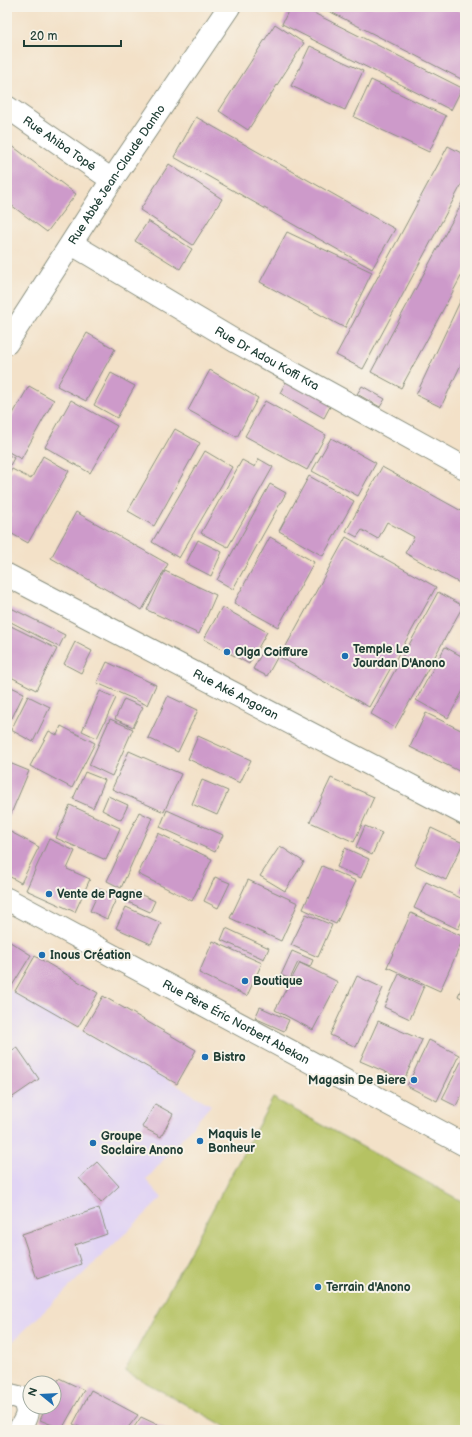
<svg xmlns="http://www.w3.org/2000/svg" width="472" height="1437" font-family="'Balsamiq Sans',sans-serif">
<rect width="100%" height="100%" fill="#f7f3e8"/>
<filter id="ink" filterUnits="userSpaceOnUse"><feTurbulence type="fractalNoise" baseFrequency=".025" numOctaves="2"/><feDisplacementMap in="SourceGraphic" scale="8" xChannelSelector="R" yChannelSelector="G"/><feConvolveMatrix kernelMatrix="1 2 1 2 8 2 1 2 1" color-interpolation-filters="sRGB"/></filter>
<filter id="wash" filterUnits="userSpaceOnUse"><feTurbulence type="fractalNoise" baseFrequency=".012" numOctaves="4" result="noise"/><feDisplacementMap in="SourceGraphic" scale="16" xChannelSelector="R" yChannelSelector="G"/><feGaussianBlur stdDeviation="0.9" result="paint"/><feColorMatrix in="noise" values="0 0 0 0 0 0 0 0 0 0 0 0 0 0 0 0 0 1.4 0 .05"/><feComposite in="paint" operator="in"/></filter>
<g filter="url(#wash)">
<rect width="100%" height="100%" fill="#f3e1c8"/>
<!-- built -->
<path fill="#e1d4f4" d="M7,988L211,1105L146,1180L162,1198L7,1347Z"/>
<!-- green -->
<path fill="#b5c264" stroke="#6a804c" d="M273,1098L465,1203V1430H232L125,1371Z"/>
<g id="blocks">
<!-- building -->
<path fill="#cd9aca" d="M290,7H302L462,88L451,110L282,24Z
M321,7H452L465,13V81Z
M275,24L304,43L248,130L219,111Z
M310,46L363,71L345,110L291,86Z
M371,80L446,116L429,152L354,117Z
M196,117L395,229L372,269L174,157Z
M7,142L76,194L47,232L7,202Z
M448,146L465,155V178L363,369L336,355Z
M169,164L222,199L193,245L140,210Z
M465,197V269L401,388L371,372Z
M148,221L192,249L180,269L135,241Z
M287,232L372,272L345,328L260,282Z
M465,291V356L441,407L416,395Z
M87,333L115,349L86,401L57,386Z
M210,370L258,398L237,437L188,410Z
M111,373L135,386L117,418L94,405Z
M290,374L334,399L324,418L280,393Z
M29,386L54,400L21,459L7,451V424Z
M362,386L385,399L380,407L357,394Z
M71,400L117,426L90,473L45,447Z
M265,401L326,435L307,470L245,436Z
M175,429L200,443L154,526L128,511Z
M331,438L376,463L358,496L312,471Z
M205,451L232,467L179,558L152,542Z
M7,454L14,458L7,471Z
M43,456L69,471L28,543L7,531V521L11,514L7,512V478L12,469L31,479Z
M259,459L273,467L228,547L201,533L242,460L255,467Z
M382,467L465,513V586L405,553L414,537L387,522L378,539L362,530L357,537L346,531Z
M309,476L354,501L323,556L279,531Z
M270,484L286,493L233,589L217,580Z
M76,512L168,564L142,610L51,558Z
M270,537L314,562L278,627L234,603Z
M346,537L436,587L369,707L280,657Z
M198,540L222,552L211,576L186,563Z
M165,571L216,595L199,634L147,610Z
M438,592L463,606L395,728L371,714Z
M222,607L267,632L249,664L204,639Z
M11,608L65,635L59,647L7,620Z
M7,624L57,649L36,690L7,675Z
M75,642L92,651L81,673L64,664Z
M445,647L465,658V687L448,718L416,700Z
M264,649L278,656L267,676L253,669Z
M107,662L156,685L147,705L97,683Z
M7,685L24,693L12,718L7,716Z
M100,691L116,698L97,738L82,731Z
M28,696L50,707L33,742L11,730Z
M168,696L198,710L178,752L148,738Z
M124,699L143,707L133,727L115,719Z
M426,713L465,732V763L461,772L410,747Z
M110,719L133,729L112,776L89,765Z
M61,726L95,743L72,788L30,766L49,731L57,735Z
M198,736L251,760L240,783L188,759Z
M129,751L181,774L164,812L112,789Z
M7,762L29,771L10,816L7,815Z
M85,772L105,780L93,808L73,799Z
M331,778L374,797L354,842L310,822Z
M202,780L228,791L217,815L192,804Z
M108,796L128,805L121,820L102,810Z
M70,805L120,828L106,860L56,838Z
M167,810L223,835L215,852L160,827Z
M139,812L152,818L121,888L107,881Z
M365,826L382,833L372,855L356,847Z
M431,828L463,843L446,880L415,865Z
M7,830L39,847L21,883L7,875Z
M158,833L212,859L192,901L138,874Z
M49,839L75,851L67,869L90,879L75,912L26,890Z
M280,846L304,862L285,891L260,876Z
M345,848L369,859L361,878L337,867Z
M322,866L356,881L336,924L303,909Z
M215,877L230,883L218,908L204,901Z
M465,879V894L459,891Z
M248,880L298,903L281,941L230,918Z
M426,882L465,900V915L458,929L414,908Z
M100,889L117,897L107,919L90,911Z
M133,891L155,901L150,912L128,902Z
M126,907L161,923L151,944L116,928Z
M411,913L464,937L440,991L387,967Z
M306,914L332,925L318,957L291,945Z
M226,928L269,948L264,959L221,940Z
M7,940L31,955L10,989L7,988Z
M213,941L262,963L247,996L199,973Z
M292,951L313,960L310,967L298,962L290,979L281,975Z
M35,956L98,993L78,1027L15,991Z
M300,963L338,982L313,1030L275,1010Z
M399,974L424,986L410,1019L384,1007Z
M357,976L383,988L356,1047L330,1035Z
M465,980V1000L458,996Z
M103,996L196,1050L177,1084L83,1030Z
M260,1007L289,1020L284,1031L255,1018Z
M378,1021L422,1040L404,1080L360,1061Z
M429,1040L459,1055L437,1101L407,1086Z
M17,1047L39,1079L7,1101V1054Z
M465,1054V1088L456,1106L442,1099Z
M155,1104L173,1114L161,1137L142,1127Z
M97,1162L119,1186L101,1203L79,1178Z
M99,1208L107,1234L75,1245L81,1264L37,1279L22,1234Z
M59,1378L84,1390L62,1429L40,1420L46,1407H54V1389Z
M91,1390L138,1415L126,1430H86L73,1424Z
M141,1417L169,1430H132Z"/>
</g>
</g>
<g filter="url(#ink)">
<use href="#blocks" fill-opacity="0" stroke="#898f7e" stroke-width="1"/>
<g fill="none" stroke-linecap="round" stroke-linejoin="round">
<defs>
<g id="street">
<path id="s1" d="M7,107L112,180"/>
<path id="s2" d="M72,244L235,341L465,468"/>
<path id="s3" d="M7,343L112,180L229,7"/>
<path id="s4" d="M7,575L465,814"/>
<path id="s5" d="M7,899L465,1145"/>
<path d="M7,1397L10,1395L22,1398C30,1412 27,1417 19,1430"/>
</g>
</defs>
<!-- street casing -->
<use href="#street" stroke="#898f7e" stroke-width="24"/>
<!-- street -->
<use href="#street" stroke="#fff" stroke-width="22"/>
</g>
</g>
<!-- markers -->
<g fill="#1f6fb2" stroke="#f7f3e8" stroke-width="1.5">
<circle cx="227" cy="652" r="4"/>
<circle cx="345" cy="656" r="4"/>
<circle cx="49" cy="894" r="4"/>
<circle cx="42" cy="955" r="4"/>
<circle cx="245" cy="981" r="4"/>
<circle cx="205" cy="1057" r="4"/>
<circle cx="414" cy="1080" r="4"/>
<circle cx="200" cy="1141" r="4"/>
<circle cx="93" cy="1143" r="4"/>
<circle cx="318" cy="1287" r="4"/>
</g>
<g text-anchor="middle" stroke-width="4" stroke-linejoin="round" paint-order="stroke">
<!-- street labels -->
<g font-size="12" fill="#1f3d34" stroke="#f7f3e8">
<text dy="4" stroke="none"><textPath href="#s1" startOffset="64">Rue Ahiba Topé</textPath></text>
<text dy="4" stroke="none"><textPath href="#s3" startOffset="201">Rue Abbé Jean-Claude Danho</textPath></text>
<text dy="4" stroke="none"><textPath href="#s2" startOffset="226">Rue Dr Adou Koffi Kra</textPath></text>
<text dy="4" stroke="none"><textPath href="#s4" startOffset="258">Rue Aké Angoran</textPath></text>
<text dy="4" stroke="none"><textPath href="#s5" startOffset="260">Rue Père Éric Norbert Abekan</textPath></text>
</g>
<!-- poi labels -->
<g font-size="12" font-weight="bold" fill="#1f3d34" stroke="#f7f3e8" text-anchor="start">
<text x="353" y="653">Temple Le<tspan x="353" dy="14">Jourdan D'Anono</tspan></text>
<text x="235" y="656">Olga Coiffure</text>
<text x="57" y="898">Vente de Pagne</text>
<text x="50" y="959">Inous Création</text>
<text x="253" y="985">Boutique</text>
<text x="213" y="1061">Bistro</text>
<text x="406" y="1084" text-anchor="end">Magasin De Biere</text>
<text x="208" y="1138">Maquis le<tspan x="208" dy="14">Bonheur</tspan></text>
<text x="101" y="1140">Groupe<tspan x="101" dy="14">Soclaire Anono</tspan></text>
<text x="326" y="1291">Terrain d'Anono</text>
</g>
</g>
<!-- margin -->
<rect width="472" height="1437" fill="none" stroke="#f7f3e8" stroke-width="24"/>
<!-- north arrow -->
<g transform="translate(42 1395) rotate(288)"><circle r="19" fill="#f7f3e8" stroke="#a1aaa0"/>
<path d="M0-3L7 15L0 10L-7 15Z" fill="#1f6fb2"/>
<text y="-6" font-size="11" font-weight="bold" text-anchor="middle" fill="#1f3d34">N</text>
</g>
<!-- scale -->
<path d="M24 40v6h97v-6" fill="none" stroke="#1f3d34" stroke-width="2"/>
<text x="30" y="40" font-size="12" fill="#1f3d34" stroke="#f7f3e8" stroke-width="3" paint-order="stroke">20 m</text>
</svg>
